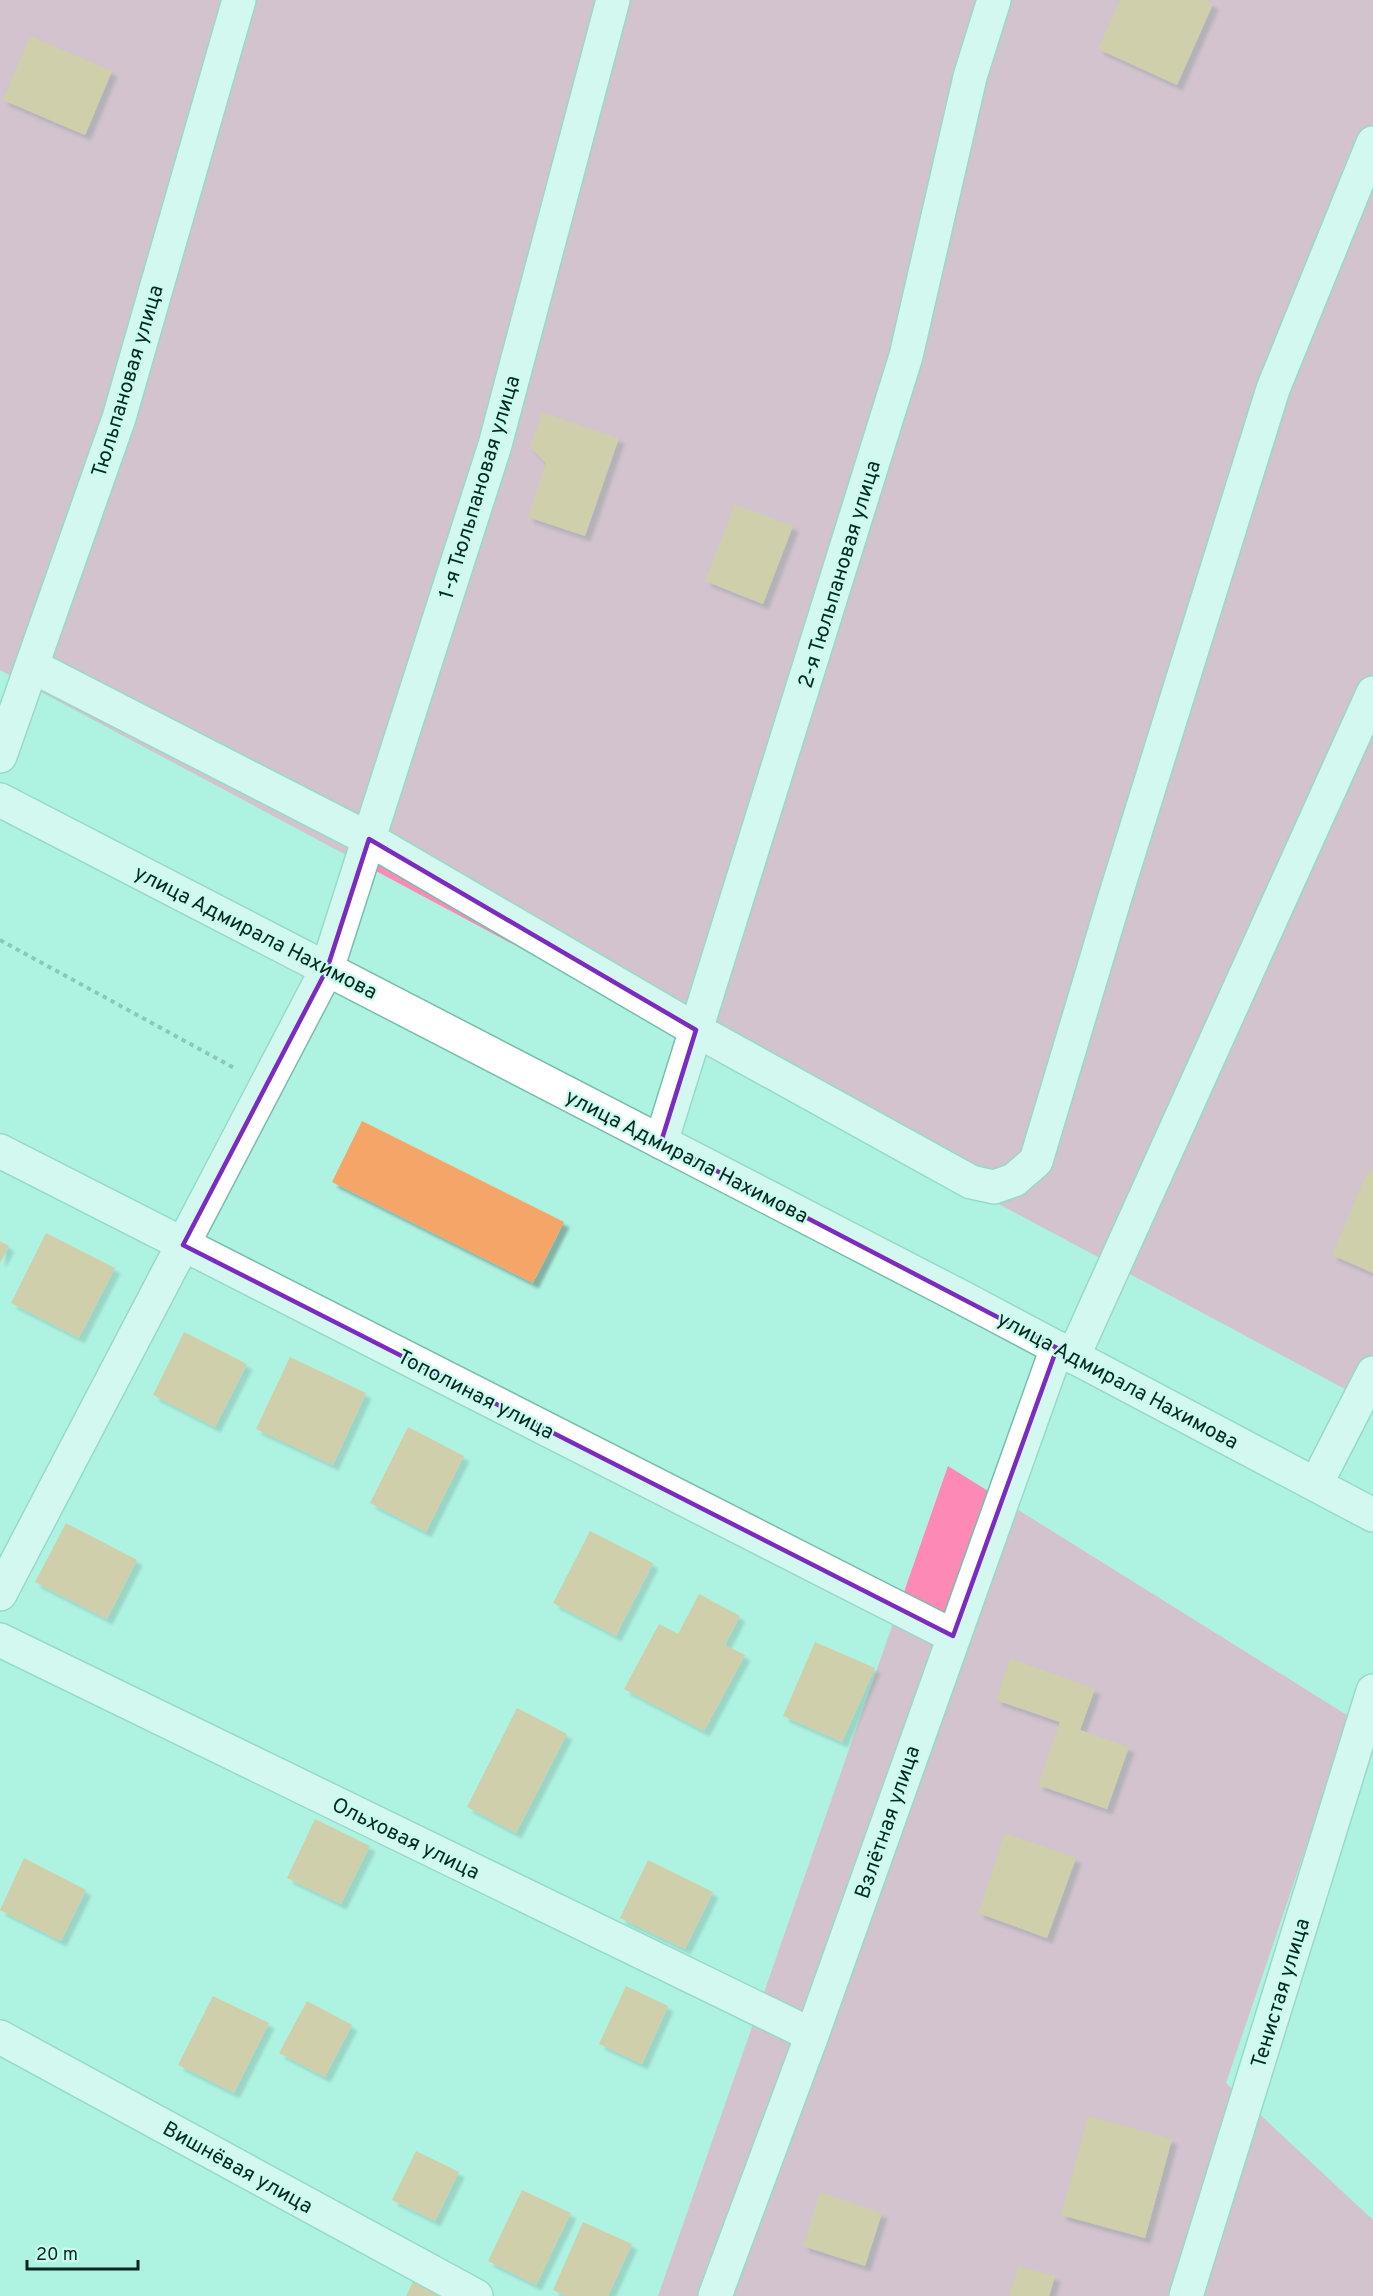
<svg xmlns="http://www.w3.org/2000/svg" width="1373" height="2296" font-family="Overpass,sans-serif">
<defs>
<filter id="shadow"><feDropShadow dx="5.5" dy="5.5" stdDeviation="1.5" flood-color="#0004"/></filter>
</defs>
<rect width="100%" height="100%" fill="#aef3e1"/>
<!-- green -->
<path fill="#fc89b6" d="M0,0H1373V1404L0,670Z
M948,1466L1350,1717L1226,2083L1373,2220V2296H658Z"/>
<!-- building -->
<path fill="#f6a568" filter="url(#shadow)" d="M1120,0H1205L1213,4L1177,85L1098,49Z
M30,36L112,71L85,135L3,100Z
M542,412L619,438L585,536L528,517L546,463L530,447Z
M735,504L793,526L763,604L705,581Z
M362,1121L564,1222L533,1283L332,1182Z
M1368,1170L1373,1173V1273L1332,1255Z
M46,1233L115,1268L79,1338L11,1303Z
M0,1241L9,1246L0,1263Z
M184,1332L247,1364L215,1427L153,1395Z
M290,1357L366,1393L333,1465L256,1429Z
M408,1427L464,1456L426,1532L370,1503Z
M66,1523L137,1560L107,1619L35,1582Z
M590,1531L653,1563L616,1636L553,1603Z
M699,1594L740,1616L725,1645L745,1655L704,1731L624,1689L659,1624L678,1634Z
M815,1642L875,1668L842,1742L783,1716Z
M1010,1658L1095,1689L1080,1730L1129,1747L1107,1809L1038,1785L1060,1722L996,1700Z
M517,1708L567,1734L516,1833L467,1807Z
M315,1819L370,1846L341,1904L287,1878Z
M1005,1833L1076,1858L1047,1938L978,1913Z
M24,1858L86,1890L61,1941L0,1910Z
M648,1860L713,1892L685,1949L620,1918Z
M626,1986L668,2006L642,2064L599,2044Z
M213,1996L269,2023L234,2093L178,2065Z
M307,2001L352,2025L325,2077L279,2053Z
M1088,2116L1172,2139L1145,2238L1061,2215Z
M416,2151L459,2172L435,2221L392,2200Z
M522,2190L571,2213L536,2285L488,2261Z
M820,2192L882,2213L865,2266L803,2246Z
M583,2222L632,2244L608,2296H566L553,2290Z
M1018,2266L1055,2276L1049,2296H1009Z
M413,2282L440,2296H406Z"/>
<g fill="none" stroke-linecap="round" stroke-linejoin="round">
<defs>
<path id="street" d="M32,666L369,839L696,1030L971,1182L994,1187L1014,1180L1036,1161L1115,897L1273,389L1373,143
M0,756L119,418L239,0
M661,1142L906,356L970,77L994,0
M0,1151L953,1636
M1073,1357L1373,693
M1316,1484L1373,1373
M0,1594L327,969L495,445L613,0
M0,1640L812,2035
M0,2037L476,2296
M715,2296L812,2035L1057,1348
M1186,2296L1373,1691"/>
<path id="secondary" d="M0,800L963,1298L1373,1515"/>
</defs>
<!-- street casing -->
<use href="#street" stroke="#79bdac" stroke-width="36"/>
<!-- secondary casing -->
<use href="#secondary" stroke="#79bdac" stroke-width="36"/>
<!-- path -->
<path stroke="#63968a" stroke-width="4" stroke-dasharray="4.5 4.5" stroke-linecap="butt" d="M0,940L236,1069"/>
<!-- street -->
<use href="#street" stroke="#fff" stroke-width="33"/>
<!-- secondary -->
<use href="#secondary" stroke="#fff" stroke-width="33"/>
</g>
<!-- marked area -->
<path d="M0 0H1373V2296H0ZM369,839L696,1030L661,1142L1057,1348L953,1636L183,1245L327,969Z" fill="#aef3e1" fill-opacity=".55" fill-rule="evenodd"/>
<path fill="none" stroke="#7b2cbf" stroke-width="4.5" stroke-linejoin="round" d="M369,839L696,1030L661,1142L1057,1348L953,1636L183,1245L327,969Z"/>
<g text-anchor="middle" stroke-width="4.5" stroke-linejoin="round" paint-order="stroke">
<!-- street labels -->
<g font-size="21" fill="#092620" stroke="#c7fdee">
<text transform="translate(127 381) rotate(-73)" y="7">Тюльпановая улица</text>
<text transform="translate(479 487) rotate(-73)" y="7">1-я Тюльпановая улица</text>
<text transform="translate(839 574) rotate(-73)" y="7">2-я Тюльпановая улица</text>
<text transform="translate(256 932) rotate(27)" y="7">улица Адмирала Нахимова</text>
<text transform="translate(687 1156) rotate(27)" y="7">улица Адмирала Нахимова</text>
<text transform="translate(1118 1380) rotate(28)" y="7">улица Адмирала Нахимова</text>
<text transform="translate(476 1394) rotate(27)" y="7">Тополиная улица</text>
<text transform="translate(887 1822) rotate(-71)" y="7">Взлётная улица</text>
<text transform="translate(406 1838) rotate(26)" y="7">Ольховая улица</text>
<text transform="translate(1280 1993) rotate(-73)" y="7">Тенистая улица</text>
<text transform="translate(238 2167) rotate(29)" y="7">Вишнёвая улица</text>
</g>
</g>
<!-- scale -->
<path d="M27 2260v9h111v-9" fill="none" stroke="#092620" stroke-width="3"/>
<text x="36" y="2260" font-size="18" fill="#092620" stroke="#c7fdee" stroke-width="4.5" paint-order="stroke">20 m</text>
</svg>
